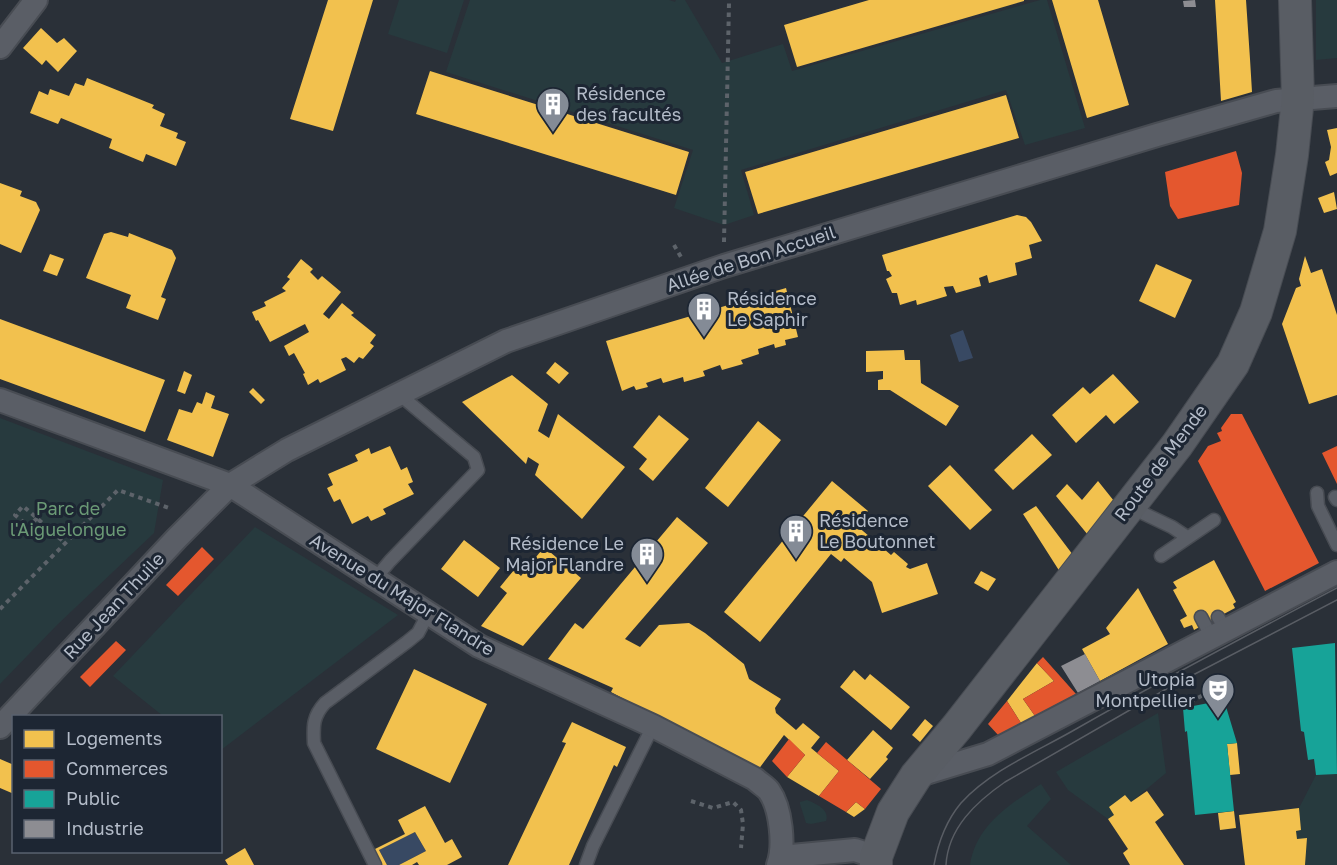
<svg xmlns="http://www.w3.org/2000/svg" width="1337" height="865" font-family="'Golos Text',sans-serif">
<rect width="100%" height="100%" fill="#2a3038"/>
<!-- green -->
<path fill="#273a3e" d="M399,0H464L447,53L388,34Z
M470,0H669L675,2L676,0H685L722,63L783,44L792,71L1040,0H1047L1085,128L1025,145L1006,90L741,170L754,215L724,225L674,208L693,150L446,72Z
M1316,0H1337V58L1316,60Z
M0,418L163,480L154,533L57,625L0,684Z
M255,527L398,615L221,750L220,716H163L113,676Z
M1158,713L1166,773L1131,802L1125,795L1114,815L1108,819L1068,790L1056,772Z
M1337,774V865H1305L1307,839H1297L1296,831L1301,830L1299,808L1316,775Z
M1041,784L1051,799L1027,826L1071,865H970C976,825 1010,804 1041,784Z
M807,800C816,804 830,809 826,821L811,824L806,823L800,804V802Z"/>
<!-- water -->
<path fill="#384963" d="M963,330L973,358L959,362L950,335Z
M415,832L426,851L399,865H387L379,850Z"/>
<!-- homes -->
<path fill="#f2c14e" d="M328,0H373L333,131L290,119Z
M869,0H1024V1L797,67L784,25Z
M1052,0H1098L1129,105L1087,118Z
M1215,0H1246L1250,59L1252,92L1221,101Z
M41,28L57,43L64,38L77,51L58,72L46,60L42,65L23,48Z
M430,71L689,152L676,195L416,114Z
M87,78L154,105L152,108L165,114L160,126L178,133L176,138L186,142L176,166L146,154L143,162L109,148L112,139L61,118L58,124L30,113L39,91L48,95L50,89L69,96L75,83L84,86Z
M1006,95L1019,138L758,214L745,172Z
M1337,128V173L1330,176L1325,162L1329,160L1331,147L1327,130Z
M0,183L22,191L20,196L36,202L40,210L21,253L0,244Z
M1334,192L1337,209L1324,213L1318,198Z
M1017,215L1026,217L1031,222L1042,241L1029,245L1032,258L1015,263L1017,275L989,283L987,275L979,278L981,286L956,293L953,286L944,287L947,296L917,305L916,300L900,305L897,293H892L886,279L892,276L889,271H887L882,255Z
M111,232L128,237L129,233L172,250L176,258L161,297L166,299L158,320L126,308L131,295L86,278L104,234Z
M50,254L64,259L57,276L43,271Z
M1305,256L1311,273L1322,269L1337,315V395L1309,404L1282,324L1296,288L1301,286L1299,279Z
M301,259L313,269L310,272L318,280L322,276L341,292L323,314L329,319L342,303L354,313L351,315L376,335L370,343L374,346L363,359L359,357L354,363L346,357L341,359L346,370L320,383L318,379L308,385L303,374L305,373L294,353L289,356L284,346L309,332L305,324L270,342L258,320L256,321L252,312L266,306L264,302L286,291L282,288L290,279L287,277Z
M1156,264L1192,280L1175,318L1139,301Z
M786,288L798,337L785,340L786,345L775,348L774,344L758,349L759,354L741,360L743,364L722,370L720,365L703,371L705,376L684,382L683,377L663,383L661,378L646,383L648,387L636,390L634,386L622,391L606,341Z
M0,319L165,380L145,432L0,379Z
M904,350L905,360H920L921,383L959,406L946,426L890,390H878V380L883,379V371L866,372V351Z
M555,362L569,373L559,384L546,373Z
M184,371L192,375L185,394L177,391Z
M1113,374L1139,402L1114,424L1106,415L1076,443L1052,415L1083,387L1090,394Z
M512,375L548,404L538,431L549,438L558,414L625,467L582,519L535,475L539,464L528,457L526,464L462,402Z
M253,388L265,400L261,404L249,392Z
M206,392L215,396L211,408L229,414L213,457L167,440L179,409L192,413L197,402L202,404Z
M659,415L689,439L653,481L639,469L647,459L633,447Z
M758,421L781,440L728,507L705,488Z
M1032,434L1052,455L1013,490L994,470Z
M390,446L401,470L407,467L413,482L408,484L414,494L383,509L386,514L371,521L368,516L352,524L340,499L334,502L327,488L333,485L328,474L358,461L355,455L369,448L371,454Z
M950,465L992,510L970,530L928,486Z
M832,481L868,511L856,525L891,555L894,552L908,564L906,567L910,569L927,563L938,594L882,613L872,582L844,558L841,562L831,554L760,642L724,612Z
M1098,481L1114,501L1088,535L1056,496L1067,484L1082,500Z
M1036,506L1073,555L1060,572L1023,514Z
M677,517L708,543L625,639L640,647L659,625L689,623L705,633L744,664L749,679L781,699L775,708L776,713L796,730L803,723L820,737L811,748L839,771L819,796L787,777L805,755L784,735L758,770L646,714L633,704L611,692L613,688L548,659L575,623L583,629Z
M464,540L500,568L478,597L441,569Z
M544,547L581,578L523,646L481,626L507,593L500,587L514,570L521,576Z
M1214,560L1236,602L1233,604L1235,608L1194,630L1192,625L1184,628L1180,620L1187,616L1173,590L1177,588L1173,582Z
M981,571L996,579L988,591L974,583Z
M1138,588L1168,644L1100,681L1082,649L1110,634L1106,628Z
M1037,663L1054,681L1023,699L1035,716L1021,723L1007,701Z
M414,669L487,704L450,783L376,749Z
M854,670L865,680L870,674L910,707L891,730L840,687Z
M925,719L933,726L920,742L912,735Z
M572,722L626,747L617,767L614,765L569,865H508L566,743L562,742Z
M873,730L893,748L886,757L888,759L870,779L847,760Z
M1237,743L1240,774L1230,775L1227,744Z
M0,759L14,765V794L0,788Z
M1147,791L1164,815L1155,822L1184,865H1130L1123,853L1128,849L1108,819L1114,815L1109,807L1125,795L1131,802Z
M856,802L865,809L854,817L846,812Z
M425,806L445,843L452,839L462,857L447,865H419L417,862L412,865H399L426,851L415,832L379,850L387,865H380L373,850L405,834L398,820Z
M1299,808L1301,830L1296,831L1297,839L1307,838L1305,865H1245L1239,815Z
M1234,811L1236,828L1220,830L1218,813Z
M245,848L254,865H228L225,860Z"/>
<!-- shops -->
<path fill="#e4572e" d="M1236,151L1242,173L1239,205L1178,219L1170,206L1165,172Z
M1231,414H1242L1319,563L1265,591L1198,461L1208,446L1221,441L1217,433L1222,431L1221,428Z
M1337,446V484L1322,453Z
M202,547L214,559L178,596L166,585Z
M116,641L126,650L90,687L80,677Z
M1043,657L1076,694L1035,716L1023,699L1054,681L1037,663Z
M1007,701L1021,723L999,736L988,724Z
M789,739L805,755L787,777L772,761Z
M826,742L881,789L865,809L856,802L846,812L819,796L839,771L817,753Z"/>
<!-- public -->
<path fill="#17a398" d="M1335,643L1337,774L1316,775L1314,759L1308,760L1304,732L1301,731L1292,648Z
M1224,700L1237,743L1227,744L1234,811L1195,815L1187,731L1185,732L1183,708Z"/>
<!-- industry -->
<path fill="#8d8d92" d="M1195,0L1196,7H1184L1183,1Z
M1085,654L1100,681L1078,693L1061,666Z"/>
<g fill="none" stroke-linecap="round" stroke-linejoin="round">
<defs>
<path id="lane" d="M1317,493L1318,506L1337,545
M1335,497L1337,500
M1130,507L1172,527L1187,537
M1161,556L1214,520
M375,579L390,561L478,470L474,457L400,395
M1201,617L1212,638
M1218,617L1226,630
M375,865L314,743C313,726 313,716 325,703L407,642L418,633L428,614
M586,865L593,846L653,726"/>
<path id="street" d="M0,47L36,0
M0,400L230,485L479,646L653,726L755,779C759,783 766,787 769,791C781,808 785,846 778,865
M0,727L177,538L230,485L287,450L506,341L724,266L1157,135L1276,101L1337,96
M916,776L988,754L1337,572
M781,857L855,850L876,857"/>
<path id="secondary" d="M876,865V857L893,812L916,776L957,727L1177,445L1233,364L1256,312L1280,231L1292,155L1298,98L1295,0"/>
</defs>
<!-- lane casing -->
<use href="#lane" stroke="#484c53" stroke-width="15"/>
<!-- street casing -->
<use href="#street" stroke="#484c53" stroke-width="26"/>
<!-- secondary casing -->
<use href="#secondary" stroke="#484c53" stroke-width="34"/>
<!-- path -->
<path stroke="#5d636a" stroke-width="4" stroke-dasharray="4.5 4.5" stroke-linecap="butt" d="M724,242L729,3
M674,245L681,257
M37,518L29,527L15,515L23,506L65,543
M0,609L118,490L172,509
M1190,702L1215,689
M691,801L713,808L733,802L741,810L743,824L741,848"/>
<!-- lane -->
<use href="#lane" stroke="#5a5e66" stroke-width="12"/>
<!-- street -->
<use href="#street" stroke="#5a5e66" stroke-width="22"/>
<!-- secondary -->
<use href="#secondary" stroke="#595d64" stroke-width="32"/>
<!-- tram -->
<path stroke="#595d64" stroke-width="1.5" d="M934,865C938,843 946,821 961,803C991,770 1038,751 1076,729C1162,680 1249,634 1337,588
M946,865C948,828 976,802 1005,782L1168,688L1337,600"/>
</g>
<!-- icons -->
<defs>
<symbol id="building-pin" viewBox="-11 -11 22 30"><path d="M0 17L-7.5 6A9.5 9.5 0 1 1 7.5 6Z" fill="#848b96" stroke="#1d2633"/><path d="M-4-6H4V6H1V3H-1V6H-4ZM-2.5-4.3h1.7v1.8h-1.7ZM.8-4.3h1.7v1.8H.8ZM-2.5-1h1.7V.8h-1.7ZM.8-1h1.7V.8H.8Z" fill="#fff"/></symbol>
<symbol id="theatre-pin" viewBox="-11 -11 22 30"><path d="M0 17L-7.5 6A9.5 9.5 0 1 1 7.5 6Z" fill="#848b96" stroke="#1d2633"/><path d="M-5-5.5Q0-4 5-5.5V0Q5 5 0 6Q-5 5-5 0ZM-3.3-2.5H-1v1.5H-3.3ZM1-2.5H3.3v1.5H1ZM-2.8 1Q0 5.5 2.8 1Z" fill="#fff"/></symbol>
</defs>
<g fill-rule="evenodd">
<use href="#building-pin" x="534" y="85" width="38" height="52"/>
<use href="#building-pin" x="685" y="290" width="38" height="52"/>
<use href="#building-pin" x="777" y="512" width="38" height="52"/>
<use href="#building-pin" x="628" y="535" width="38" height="52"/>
<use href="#theatre-pin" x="1199" y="671" width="38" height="52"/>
</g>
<g text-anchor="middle" stroke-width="6" stroke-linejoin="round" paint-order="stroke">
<!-- poi labels -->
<g font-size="18" fill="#b4bcc9" stroke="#1d2633" text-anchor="start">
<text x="576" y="100">Résidence<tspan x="576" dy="21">des facultés</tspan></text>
<text x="727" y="305">Résidence<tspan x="727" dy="21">Le Saphir</tspan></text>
<text x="819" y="527">Résidence<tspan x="819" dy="21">Le Boutonnet</tspan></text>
<text x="624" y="550" text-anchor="end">Résidence Le<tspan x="624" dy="21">Major Flandre</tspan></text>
<text x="1195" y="686" text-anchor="end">Utopia<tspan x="1195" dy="21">Montpellier</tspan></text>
</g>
<!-- street labels -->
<g font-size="18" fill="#b4bcc9" stroke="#1d2633">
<text transform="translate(751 259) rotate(-18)" y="6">Allée de Bon Accueil</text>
<text transform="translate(1161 463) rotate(-53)" y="6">Route de Mende</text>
<text transform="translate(402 595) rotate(32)" y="6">Avenue du Major Flandre</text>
<text transform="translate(114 606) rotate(-47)" y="6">Rue Jean Thuile</text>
</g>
<!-- park labels -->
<g font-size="18" fill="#6b9a76" stroke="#1d2633">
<text x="68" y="515">Parc de<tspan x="68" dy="21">l'Aiguelongue</tspan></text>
</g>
</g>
<!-- legend -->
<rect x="12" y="715" width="210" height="138" fill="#1d2633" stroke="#59626f" stroke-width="1.5"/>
<rect x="24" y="730" width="30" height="18" fill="#f2c14e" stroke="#59626f" stroke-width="1.5"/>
<text x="66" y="745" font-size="18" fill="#b4bcc9">Logements</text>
<rect x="24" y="760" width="30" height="18" fill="#e4572e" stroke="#59626f" stroke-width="1.5"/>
<text x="66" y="775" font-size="18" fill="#b4bcc9">Commerces</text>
<rect x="24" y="790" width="30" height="18" fill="#17a398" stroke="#59626f" stroke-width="1.5"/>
<text x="66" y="805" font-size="18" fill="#b4bcc9">Public</text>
<rect x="24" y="820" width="30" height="18" fill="#8d8d92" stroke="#59626f" stroke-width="1.5"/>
<text x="66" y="835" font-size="18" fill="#b4bcc9">Industrie</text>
</svg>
